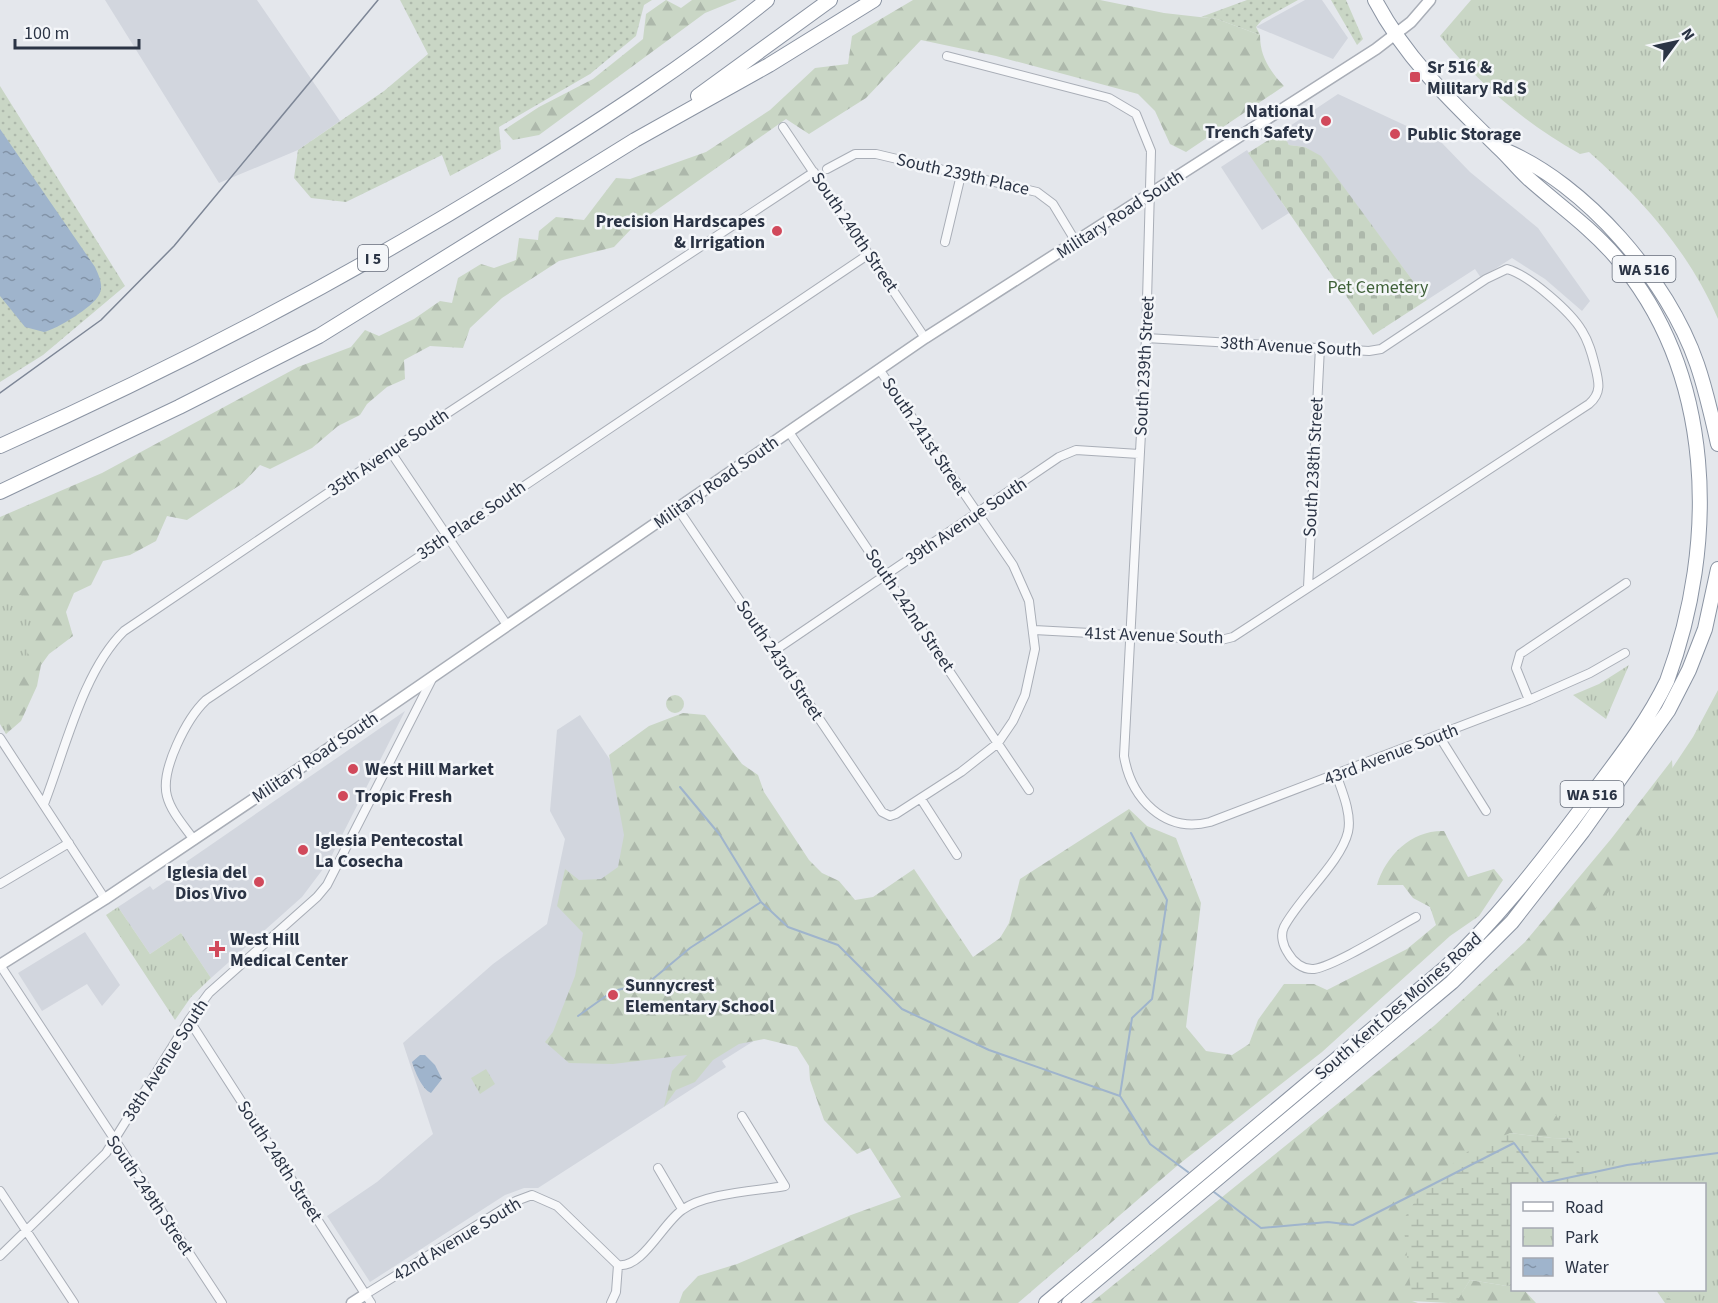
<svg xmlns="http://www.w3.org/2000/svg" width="1718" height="1303" font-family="'Source Sans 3',sans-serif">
<defs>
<pattern id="grass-dots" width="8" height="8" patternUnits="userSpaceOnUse" patternTransform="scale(1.5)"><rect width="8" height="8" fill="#c9d6c5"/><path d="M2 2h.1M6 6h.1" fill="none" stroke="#adb8ab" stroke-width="1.8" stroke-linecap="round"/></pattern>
<pattern id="forest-firs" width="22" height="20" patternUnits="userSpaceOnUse" patternTransform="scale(1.5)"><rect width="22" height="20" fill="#c9d6c5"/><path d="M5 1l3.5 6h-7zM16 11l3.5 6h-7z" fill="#adb8ab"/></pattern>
<pattern id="wetland-marsh" width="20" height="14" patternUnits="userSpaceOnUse" patternTransform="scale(1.5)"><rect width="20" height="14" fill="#c9d6c5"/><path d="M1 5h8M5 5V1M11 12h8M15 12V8" fill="none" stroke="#adb8ab"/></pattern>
<pattern id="cemetery-stones" width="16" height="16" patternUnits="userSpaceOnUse" patternTransform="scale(1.5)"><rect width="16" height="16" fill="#c9d6c5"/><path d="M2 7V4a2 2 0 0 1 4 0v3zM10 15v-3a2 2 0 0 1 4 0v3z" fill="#adb8ab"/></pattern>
<pattern id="park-tufts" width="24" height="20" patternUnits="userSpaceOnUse" patternTransform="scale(1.5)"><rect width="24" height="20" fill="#c9d6c5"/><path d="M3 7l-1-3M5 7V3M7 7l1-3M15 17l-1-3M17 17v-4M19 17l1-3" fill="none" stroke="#adb8ab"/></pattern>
<pattern id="water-ripples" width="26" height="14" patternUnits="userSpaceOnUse" patternTransform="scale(1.5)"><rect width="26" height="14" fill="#9fb4cc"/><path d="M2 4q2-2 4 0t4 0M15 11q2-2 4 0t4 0" fill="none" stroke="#8293a7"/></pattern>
</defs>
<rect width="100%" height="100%" fill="#e4e7ec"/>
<!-- built -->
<path fill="#d2d6de" d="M105,0H257L340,121L298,150L219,183Z
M1305,0H1322L1348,38L1333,59L1256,27Z
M1338,94L1441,142L1470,172L1538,228L1590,301L1582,311L1545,279L1512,258L1481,278L1475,269L1427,300L1321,157L1305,147L1289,145L1281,132Z
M1247,150L1289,213L1262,230L1221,167Z
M405,711L329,861L302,897L211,978L181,933L150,954L118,907L150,886L153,890L175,875L188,866L186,862Z
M580,715L789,1027H776L722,1061L726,1067L538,1188H524L505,1195L370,1282L327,1216L377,1182L433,1134L403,1043L493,964L547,924L565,839L550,811L557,730Z
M85,932L120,985L102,1006L87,984L42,1011L18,973Z"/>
<!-- grass -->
<path fill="url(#grass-dots)" d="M400,0H652L644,5L636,36L590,74L499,127L501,149L450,176L442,155L346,202L311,198L294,178L298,150L384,91L428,54Z
M1247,0H1298L1262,20L1256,27L1260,35L1217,19L1201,17Z
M1331,0H1346L1363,39L1357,45Z
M0,86L125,286L43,355L0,382Z"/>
<!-- forest -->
<path fill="url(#forest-firs)" d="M666,0L681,8L692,0H737L705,13L539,135L513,140L504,130L539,107L593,79L643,39L646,14Z
M913,0H1100L1164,13L1217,19L1260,35C1260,56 1269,70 1284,86L1186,152L1170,144L1155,111L1138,94L996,56L921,40L866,98L809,134L786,119L634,226L614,247L559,261L502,298L470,328L463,348L430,346L404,360L405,379L387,387L367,404L360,415L338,426L312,448L270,469L260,465L243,483L187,520L167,516L156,541L130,555L103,561L91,585L74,593L66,612L73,636L49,654L41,665L37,686L21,721L6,734L0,712V517L102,473L298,367L351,347L365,330L379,336L414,319L440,301L452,303L458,278L481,264L494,268L516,260L519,238L538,240L539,231L556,217L584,220L616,178L630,179L706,152L770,110L815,68L848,64L852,36Z
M666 704a9 9 0 1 1 18 0a9 9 0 1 1-18 0Z
M683,713L705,715L742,764L758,775L764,792L809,860L822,873L839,881L855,900L873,897L914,869L973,957L1000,938L1009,923L1020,879L1129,809L1147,826L1176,838L1201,903L1186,1027L1206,1051L1232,1055L1249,1044L1258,1020L1284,984H1314L1327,990L1407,949L1436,925L1430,907L1413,898L1403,885H1377C1386,855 1412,830 1444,831L1468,877L1494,869L1503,880L1479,916L1450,936L1322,1052L1178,1165L1018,1303H679L683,1292L698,1276L737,1264L851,1215L901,1197L870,1148L857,1154L824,1120L810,1080L809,1066L797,1047L764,1039L739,1044L713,1060L695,1082L676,1090L664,1107L672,1071L687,1055L613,1064L569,1063L545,1042L553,1032L575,976L583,933L557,906L565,869L579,880L601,879L618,867L624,835L609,755L649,726Z
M1672,760L1674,790L1591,1139L1552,1138L1510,1133L1412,1301L1418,1303H1091L1435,1025L1525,942L1611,839Z
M1470,1280L1507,1286L1512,1283V1290H1524L1536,1303H1449L1457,1300Z"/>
<!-- wetland -->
<path fill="url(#wetland-marsh)" d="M1718,1075V1303H1665L1656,1290H1704V1184H1512V1283L1507,1286L1470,1280L1457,1301L1449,1303L1412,1301L1403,1220L1425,1186L1471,1149L1510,1133L1552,1138L1591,1139Z"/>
<!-- cemetery -->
<path fill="url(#cemetery-stones)" d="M1281,132L1289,145L1305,147L1321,156L1427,300L1373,335L1248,153Z"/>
<!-- park -->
<path fill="url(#park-tufts)" d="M1471,0H1718V319C1690,253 1642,199 1589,152L1580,154C1525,123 1480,85 1440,36Z
M17,595C33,595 36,608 36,622L6,734L0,724V602Z
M1629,665L1606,719L1573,695L1599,684Z
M1718,690V1303H1673L1664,1290H1704V1184H1599L1494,1016L1573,937L1618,880L1667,776L1693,737Z
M118,907L150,954L181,933L211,978L191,997L175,1020L106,915Z
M486,1069L495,1084L480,1094L471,1078Z"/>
<!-- water -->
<path fill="url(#water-ripples)" d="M0,129L95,267C99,276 104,286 99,295C93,307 57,329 44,332L25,327L0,296Z
M420,1055H425L435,1065L442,1079L431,1093C422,1089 415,1072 412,1062Z"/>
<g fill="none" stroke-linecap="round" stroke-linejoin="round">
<!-- stream -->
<path stroke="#9fb4cc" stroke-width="2" d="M680,787L720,835L761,902L788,927L838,945L902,1009L989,1050L1120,1096L1150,1144L1188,1172
M578,1016L613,991L648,983L690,948L761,902
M1120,1095L1132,1018L1152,999L1167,900L1131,833
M1214,1192L1261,1228L1328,1222L1353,1225L1514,1143L1544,1183L1627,1165L1718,1153"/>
<defs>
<path id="street" d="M947,56L1109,98L1136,114L1151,151L1146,338L1124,756C1131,798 1164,834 1210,822L1529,700L1590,673L1625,653
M783,127L925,338
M827,169L855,154H876L1037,192L1053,204L1076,242
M945,242L961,175
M789,432L1029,790
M390,451L507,625
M678,509L882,812L890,816L896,814L961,772L998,743L1013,721L1025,695L1035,649L1029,601L1013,565L879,369
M1308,587L1320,347
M1034,630L1221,640L1233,637L1589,404C1602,393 1599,382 1595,366C1592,354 1589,342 1582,331C1571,312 1529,275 1507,269L1486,279L1381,349L1369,351L1146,338
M774,651L1059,457L1076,450L1139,454
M1529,700L1516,668L1520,654L1626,583
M1439,736L1486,811
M0,738L105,899
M1336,774C1342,791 1352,814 1348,832C1341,862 1299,898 1284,927C1280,935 1283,946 1288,953C1293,962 1303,970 1314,969C1335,966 1394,929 1416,917
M921,799L957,855
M44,804C65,750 83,671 124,631L390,451L814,172
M194,840C185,827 171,812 167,796C160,770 187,718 206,700L869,254
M0,884L69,843
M0,965L222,1303
M189,1020L371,1303
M658,1168L682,1209
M0,1191L74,1303
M0,1256L106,1153L189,1020L209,993L317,897L327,885L432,679
M618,1265C642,1269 663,1223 682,1210C705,1193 757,1191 785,1186L742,1116
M366,1294L516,1201L532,1195L557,1206L618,1265
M611,1303L616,1292L618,1265"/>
<path id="secondary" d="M0,965L105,899L306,764L925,338L1376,49L1411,22L1430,0
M352,1303L366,1294"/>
<path id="highway" d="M698,96L830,0
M1504,150C1586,184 1668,280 1697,364C1706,390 1712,417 1718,444
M0,446C177,367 349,277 513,175C601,120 687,65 767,0
M0,492L179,407L319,336L635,140L769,65L874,0
M1046,1303L1444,969C1495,921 1536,869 1578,813C1609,770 1644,729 1667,681C1718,543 1716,373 1615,256C1589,226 1557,204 1528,178C1517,168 1509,157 1499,148C1452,102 1406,59 1375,0
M1069,1303L1452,982L1512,922L1583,831L1668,711L1689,670L1705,629L1718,569"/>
</defs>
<!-- street casing -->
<use href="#street" stroke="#a9aeb7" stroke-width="10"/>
<!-- secondary casing -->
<use href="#secondary" stroke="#a9aeb7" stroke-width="13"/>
<!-- highway casing -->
<use href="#highway" stroke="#8b94a3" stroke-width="16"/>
<!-- street -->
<use href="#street" stroke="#f7f8fa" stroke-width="8"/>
<!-- secondary -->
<use href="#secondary" stroke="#fff" stroke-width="10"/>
<!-- highway -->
<use href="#highway" stroke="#fff" stroke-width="14"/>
<!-- tram -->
<path stroke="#7d8696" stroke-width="1.5" d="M0,393L101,320L174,246L378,0"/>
</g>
<!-- markers -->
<g fill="#d1495b" stroke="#f4f6f9" stroke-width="2">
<rect x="1409" y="71" width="12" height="12" rx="3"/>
<circle cx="1326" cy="121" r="6"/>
<circle cx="1395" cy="134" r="6"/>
<circle cx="777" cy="231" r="6"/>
<circle cx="353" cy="769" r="6"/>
<circle cx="343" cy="796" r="6"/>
<circle cx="303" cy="850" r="6"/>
<circle cx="259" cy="882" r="6"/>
<path d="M214 940h6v6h6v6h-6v6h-6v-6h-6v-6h6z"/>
<circle cx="613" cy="995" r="6"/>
</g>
<g text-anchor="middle" stroke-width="5" stroke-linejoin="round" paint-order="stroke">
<!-- shield labels -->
<g fill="#f4f6f9" stroke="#676e7b" stroke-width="1.5">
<rect x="358" y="245" width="30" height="26" rx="4.5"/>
<rect x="1612.5" y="256" width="63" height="26" rx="4.5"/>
<rect x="1560.5" y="781" width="63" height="26" rx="4.5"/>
</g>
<g font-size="16" font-weight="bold" fill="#2b3445">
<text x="373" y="264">I 5</text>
<text x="1644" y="275">WA 516</text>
<text x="1592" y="800">WA 516</text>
</g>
<!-- poi labels -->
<g font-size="18" font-weight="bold" fill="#2b3445" stroke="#f4f6f9" text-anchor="start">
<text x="1427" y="73">Sr 516 &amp;<tspan x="1427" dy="21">Military Rd S</tspan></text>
<text x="1314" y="117" text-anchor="end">National<tspan x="1314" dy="21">Trench Safety</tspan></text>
<text x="1407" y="140">Public Storage</text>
<text x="765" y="227" text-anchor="end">Precision Hardscapes<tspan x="765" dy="21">&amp; Irrigation</tspan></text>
<text x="365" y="775">West Hill Market</text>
<text x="355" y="802">Tropic Fresh</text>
<text x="315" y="846">Iglesia Pentecostal<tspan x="315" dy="21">La Cosecha</tspan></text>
<text x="247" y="878" text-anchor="end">Iglesia del<tspan x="247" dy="21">Dios Vivo</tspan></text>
<text x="230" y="945">West Hill<tspan x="230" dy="21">Medical Center</tspan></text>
<text x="625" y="991">Sunnycrest<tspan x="625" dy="21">Elementary School</tspan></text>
</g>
<!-- street labels -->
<g font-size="18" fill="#2b3445" stroke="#f4f6f9">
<text transform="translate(963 174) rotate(13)" y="6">South 239th Place</text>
<text transform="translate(1120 214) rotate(-33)" y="6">Military Road South</text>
<text transform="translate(855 232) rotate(56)" y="6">South 240th Street</text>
<text transform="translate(1291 346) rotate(3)" y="6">38th Avenue South</text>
<text transform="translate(1144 366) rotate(-87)" y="6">South 239th Street</text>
<text transform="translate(925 436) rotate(56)" y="6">South 241st Street</text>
<text transform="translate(388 452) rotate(-34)" y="6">35th Avenue South</text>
<text transform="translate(1313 467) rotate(-87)" y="6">South 238th Street</text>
<text transform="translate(716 482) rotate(-35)" y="6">Military Road South</text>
<text transform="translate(471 520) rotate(-34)" y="6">35th Place South</text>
<text transform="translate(966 521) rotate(-34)" y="6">39th Avenue South</text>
<text transform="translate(910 610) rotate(56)" y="6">South 242nd Street</text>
<text transform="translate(1154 635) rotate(2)" y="6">41st Avenue South</text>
<text transform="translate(780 660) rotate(56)" y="6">South 243rd Street</text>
<text transform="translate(1391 754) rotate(-21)" y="6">43rd Avenue South</text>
<text transform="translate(315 757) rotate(-34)" y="6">Military Road South</text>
<text transform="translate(1398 1006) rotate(-41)" y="6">South Kent Des Moines Road</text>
<text transform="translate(165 1060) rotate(-57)" y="6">38th Avenue South</text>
<text transform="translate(280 1161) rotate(57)" y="6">South 248th Street</text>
<text transform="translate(150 1195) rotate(56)" y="6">South 249th Street</text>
<text transform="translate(457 1239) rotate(-31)" y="6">42nd Avenue South</text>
</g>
<!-- park labels -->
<g font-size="18" fill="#3f6138" stroke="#f4f6f9">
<text x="1378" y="293">Pet Cemetery</text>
</g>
</g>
<!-- legend -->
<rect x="1511" y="1183" width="195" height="108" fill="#f4f6f9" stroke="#a4a8b1" stroke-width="1.5"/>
<rect x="1523" y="1202" width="30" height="9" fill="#ffffff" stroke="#a4a8b1" stroke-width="1.5"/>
<text x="1565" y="1213" font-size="18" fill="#2b3445">Road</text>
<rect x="1523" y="1228" width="30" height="18" fill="url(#park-tufts)" stroke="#a4a8b1" stroke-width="1.5"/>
<text x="1565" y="1243" font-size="18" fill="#2b3445">Park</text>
<rect x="1523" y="1258" width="30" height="18" fill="url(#water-ripples)" stroke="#a4a8b1" stroke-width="1.5"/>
<text x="1565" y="1273" font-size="18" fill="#2b3445">Water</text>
<!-- north arrow -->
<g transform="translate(1676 42) rotate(57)" stroke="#f4f6f9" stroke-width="4.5" paint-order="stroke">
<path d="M0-4.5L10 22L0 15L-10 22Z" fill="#2b3445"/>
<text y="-9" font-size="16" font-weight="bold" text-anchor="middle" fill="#2b3445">N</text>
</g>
<!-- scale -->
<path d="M15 39v9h124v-9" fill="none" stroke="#2b3445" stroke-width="3"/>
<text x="24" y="39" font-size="18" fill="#2b3445" stroke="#f4f6f9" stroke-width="4.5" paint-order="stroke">100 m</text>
</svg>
